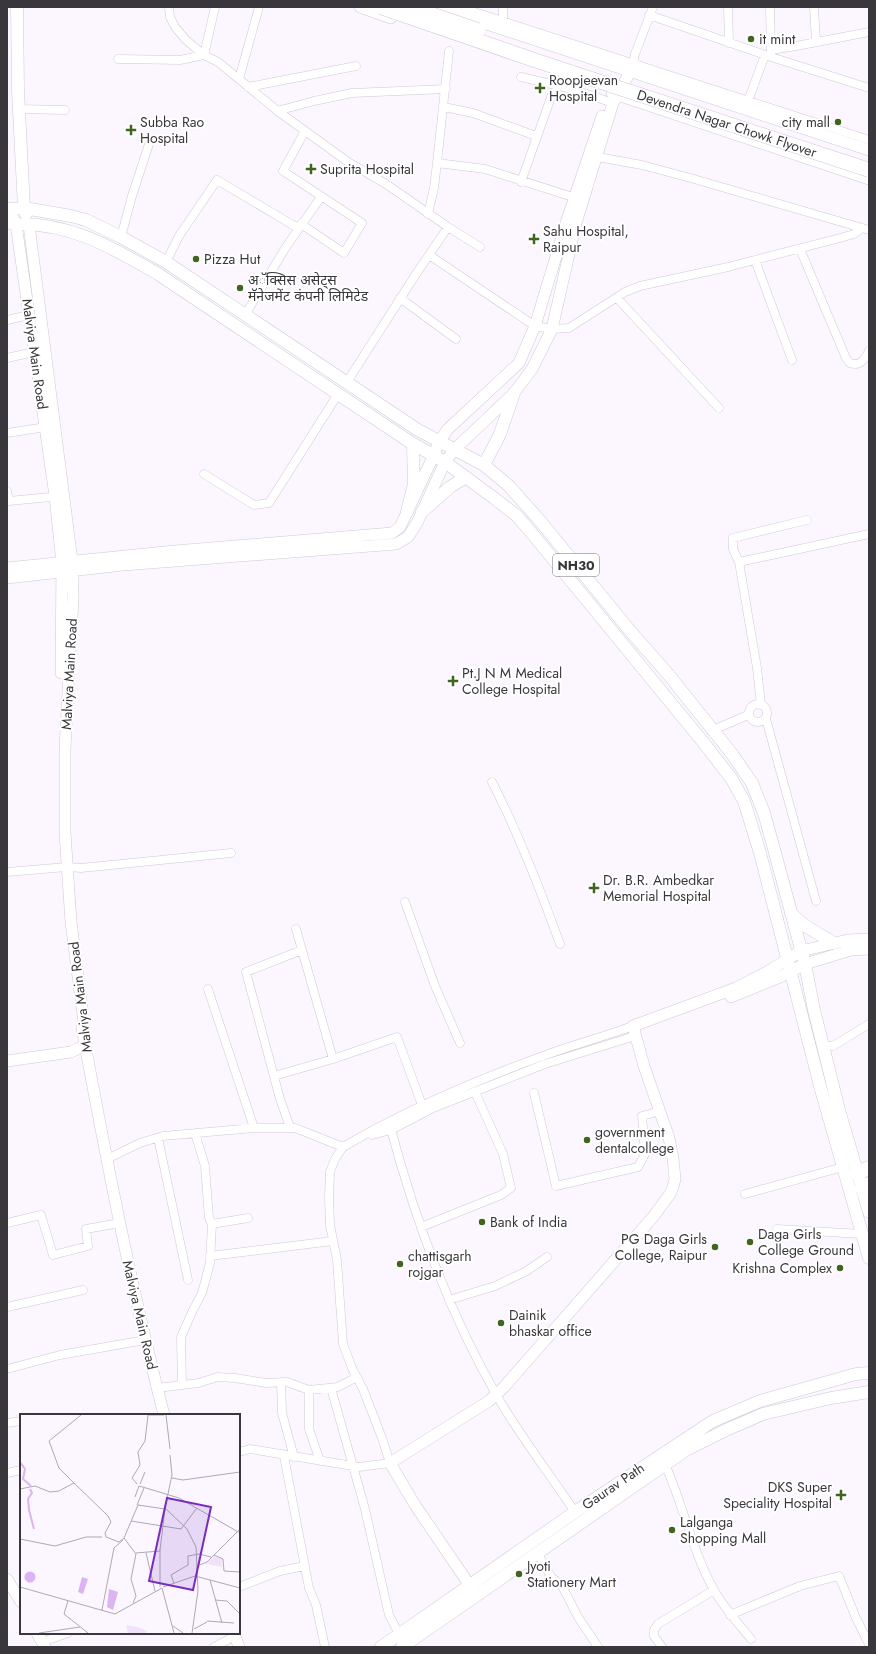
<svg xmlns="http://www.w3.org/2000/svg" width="876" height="1654" font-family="Jost,'Noto Sans Devanagari',sans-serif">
<rect width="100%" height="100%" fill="#fbf6ff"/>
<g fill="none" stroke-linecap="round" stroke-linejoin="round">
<defs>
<path id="street" d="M169,7L170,17L175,27L186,40L204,55L218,62L279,112L348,162L386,184L448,227L416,274L347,382
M459,7L869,140
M728,7L729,43
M770,7L771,54
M814,7L816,42
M649,15L771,57L869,88
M503,22V7
M771,50L796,46L869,32
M118,59L180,60L204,55L215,7
M632,68L635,54L653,7
M521,77L572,89L613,103
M239,79L259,7
M248,87L356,66
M748,101L765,55
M444,107L473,113L536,136
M19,109L65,110
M277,111L314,101L352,93L446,89
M592,156L642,165L694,179L869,230
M437,163L485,169L579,199
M521,182L555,86
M428,214L434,188L437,163L449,51
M301,224L344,253L362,223L283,171L305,131
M448,227L480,247
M121,237L132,196L150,141
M800,249L846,358L850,363C860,367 865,359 869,351
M429,255L535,326L552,329L569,328L625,292L640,286L728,267L840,238L854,234L862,228
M755,260L792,360
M166,262L179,236L217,180L298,228
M400,298L456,339
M617,298L719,408
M245,315L286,247L321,197
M7,320L29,315
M7,358L34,352
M7,433L46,427
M204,474L254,505L269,503L338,394
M7,491L9,501L61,496
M739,562L869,534
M749 713a9 9 0 1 1 18 0a9 9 0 1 1-18 0Z
M761,705L757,668L739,562L733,549V538L807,520
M766,719L816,901
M713,730L748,715
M492,782C519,834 540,889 560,944
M7,872L67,867L81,868L231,853
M405,902L435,986L460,1043
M296,929L333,1059
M208,989L254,1128
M822,1045L833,1046L869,1024
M274,1076L333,1059L397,1037L422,1105
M534,1093L556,1186L638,1167L645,1154L642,1116L660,1111
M389,1122C414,1217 448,1311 497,1396C520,1436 549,1473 575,1512
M290,1127L280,1099L246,972L302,950
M195,1133L205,1166L209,1218L212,1224L248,1218
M372,1135L391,1130L433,1108L545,1064L635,1036
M158,1138L188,1280
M107,1159L140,1143L163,1136L254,1128H295L343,1147
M745,1194L843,1167
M7,1223L41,1215L53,1255L88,1246L86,1229L120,1223
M421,1227L501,1195L511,1188L503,1154L475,1092
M777,1229L862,1234
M210,1256L333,1241
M449,1300L495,1286L525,1272L547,1257
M7,1307L83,1290
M7,1369L60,1355L145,1340
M281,1382L282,1413L294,1457
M182,1385L181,1337L193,1310L202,1293L210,1263L212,1224
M157,1388L199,1383L217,1377L235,1378L266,1383L287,1382L309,1390L338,1387L357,1377
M331,1388L365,1509L389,1615L399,1634
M309,1390V1429L320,1461
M7,1423L21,1421
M239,1452L250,1449L359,1467L390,1463L382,1438L363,1389L352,1368L343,1344L337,1260L330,1225L329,1197L330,1172L335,1159L343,1147C406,1110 474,1081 543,1056C572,1045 603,1037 633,1026
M284,1456L309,1588L316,1605L325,1647
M663,1460C683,1502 691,1549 714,1590C724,1608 738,1623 751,1639
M7,1473L21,1470
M537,1553L552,1578L561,1584L578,1617L598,1647
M239,1587L280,1571L305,1566
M730,1615L800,1586L839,1576L856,1618L869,1644
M42,1642L68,1633
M214,1647L235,1636
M662,1647L654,1636V1630L658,1624L714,1590"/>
<path id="secondary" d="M360,7L391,18
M435,7L869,150
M612,93L869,179
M7,223L16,224L55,496L62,563L61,673
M29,225L72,561L73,597L65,749V833L71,922L84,1023L82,1028C106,1158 131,1287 164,1415
M7,568L175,551L392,533L400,527L433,457L439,442L448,429L519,363L535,326L567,220L602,116
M7,578L123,565L396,544L408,537L417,523L445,462L455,449L514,393L532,369L552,329L576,223L613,103L630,72
M731,997L780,977L805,964L851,950L869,949
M7,1061L71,1052L85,1045
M7,1579L21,1602
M475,1593L415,1505L390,1463L489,1401L504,1387L653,1217L670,1194L673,1187L675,1179L673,1158L669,1138L644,1066L633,1026L736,988L767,972L801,951L848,940L869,939
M37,1633L45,1647
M234,1633L239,1647"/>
<path id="primary" d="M17,7L18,91L24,208L26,214
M7,209L24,208L71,216L86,220L121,237L166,262L418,430L484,465L509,486L541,522L631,632L668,674L732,754L752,783L764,813L774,849L805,964L814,1010L839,1110L869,1212
M7,210L16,224C72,223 111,247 158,274L410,442L445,462L494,498L517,516L530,531L703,742L731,778L744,801L760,853L820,1086L869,1258
M484,465L500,434L514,393
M407,512L414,484L413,444
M422,512L450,487L466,477
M791,914L807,927L834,943
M381,1647L575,1512L713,1421L760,1401L856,1374L869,1373
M402,1647L686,1450L726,1430L763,1414L831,1398L869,1392"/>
<path id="highway" d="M857,1173L869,1168
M862,1188L869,1184"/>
</defs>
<!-- street casing -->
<use href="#street" stroke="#cfc9d3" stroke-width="9"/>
<!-- secondary casing -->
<use href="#secondary" stroke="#cfc9d3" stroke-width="12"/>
<!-- primary casing -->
<use href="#primary" stroke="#cfc9d3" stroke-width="13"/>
<!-- highway casing -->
<use href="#highway" stroke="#cfc9d3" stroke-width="15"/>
<!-- street -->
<use href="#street" stroke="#fff" stroke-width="8"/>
<!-- secondary -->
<use href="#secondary" stroke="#fff" stroke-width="11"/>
<!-- primary -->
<use href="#primary" stroke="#fff" stroke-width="12"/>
<!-- highway -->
<use href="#highway" stroke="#fff" stroke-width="14"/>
<defs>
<g id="highway-bridge">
<path id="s1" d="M380,7L537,61L869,170"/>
<path d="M411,7L478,30"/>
</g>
</defs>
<!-- highway-bridge casing -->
<use href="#highway-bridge" stroke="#cfc9d3" stroke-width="15" stroke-linecap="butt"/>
<!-- highway-bridge -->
<use href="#highway-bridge" stroke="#fff" stroke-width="14"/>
</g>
<!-- markers -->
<g fill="#40651e" stroke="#fff" stroke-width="1.5">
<circle cx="751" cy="39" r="4"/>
<path d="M538 82h4v4h4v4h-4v4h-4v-4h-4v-4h4z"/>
<circle cx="838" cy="122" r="4"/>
<path d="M129 124h4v4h4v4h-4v4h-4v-4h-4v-4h4z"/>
<path d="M309 163h4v4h4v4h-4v4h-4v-4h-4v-4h4z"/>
<path d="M532 233h4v4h4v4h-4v4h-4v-4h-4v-4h4z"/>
<circle cx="196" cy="259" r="4"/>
<circle cx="240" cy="288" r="4"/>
<path d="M451 675h4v4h4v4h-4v4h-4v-4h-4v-4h4z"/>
<path d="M592 882h4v4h4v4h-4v4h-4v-4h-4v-4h4z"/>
<circle cx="587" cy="1140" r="4"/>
<circle cx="482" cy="1222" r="4"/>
<circle cx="750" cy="1242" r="4"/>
<circle cx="715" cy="1247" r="4"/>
<circle cx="400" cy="1264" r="4"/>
<circle cx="840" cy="1268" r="4"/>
<circle cx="501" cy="1323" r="4"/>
<path d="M839 1489h4v4h4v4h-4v4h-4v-4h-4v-4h4z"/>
<circle cx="672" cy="1530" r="4"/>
<circle cx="519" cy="1574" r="4"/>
</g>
<g text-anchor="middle" stroke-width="4" stroke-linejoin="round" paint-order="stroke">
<!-- shield labels -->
<rect fill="#fff" stroke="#747376" stroke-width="1" x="553" y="554" width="46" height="22" rx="3"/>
<g font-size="13" font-weight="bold" fill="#39373b">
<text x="576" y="570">NH30</text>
</g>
<!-- poi labels -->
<g font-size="14" fill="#39373b" stroke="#fff" text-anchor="start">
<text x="759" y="44">it mint</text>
<text x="549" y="85">Roopjeevan<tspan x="549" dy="16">Hospital</tspan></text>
<text x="140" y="127">Subba Rao<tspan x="140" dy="16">Hospital</tspan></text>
<text x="830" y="127" text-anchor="end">city mall</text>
<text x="320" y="174">Suprita Hospital</text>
<text x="543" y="236">Sahu Hospital,<tspan x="543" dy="16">Raipur</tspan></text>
<text x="204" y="264">Pizza Hut</text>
<text x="248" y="285">अॅक्सिस असेट्स<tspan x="248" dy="16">मॅनेजमेंट कंपनी लिमिटेड</tspan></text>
<text x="462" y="678">Pt.J N M Medical<tspan x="462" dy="16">College Hospital</tspan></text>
<text x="603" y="885">Dr. B.R. Ambedkar<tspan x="603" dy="16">Memorial Hospital</tspan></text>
<text x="595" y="1137">government<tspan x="595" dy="16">dentalcollege</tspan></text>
<text x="490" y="1227">Bank of India</text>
<text x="758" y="1239">Daga Girls<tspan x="758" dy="16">College Ground</tspan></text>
<text x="707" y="1244" text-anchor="end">PG Daga Girls<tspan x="707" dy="16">College, Raipur</tspan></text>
<text x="408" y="1261">chattisgarh<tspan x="408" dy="16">rojgar</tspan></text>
<text x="832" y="1273" text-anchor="end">Krishna Complex</text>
<text x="509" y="1320">Dainik<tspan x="509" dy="16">bhaskar office</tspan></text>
<text x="832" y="1492" text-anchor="end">DKS Super<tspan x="832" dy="16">Speciality Hospital</tspan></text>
<text x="680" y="1527">Lalganga<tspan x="680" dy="16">Shopping Mall</tspan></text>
<text x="527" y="1571">Jyoti<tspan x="527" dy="16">Stationery Mart</tspan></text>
</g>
<!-- street labels -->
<g font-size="14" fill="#39373b" stroke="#fff">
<text dy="5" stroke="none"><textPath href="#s1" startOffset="366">Devendra Nagar Chowk Flyover</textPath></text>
<text transform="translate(35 354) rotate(82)" y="5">Malviya Main Road</text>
<text transform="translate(69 674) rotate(-87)" y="5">Malviya Main Road</text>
<text transform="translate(80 997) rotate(-97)" y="5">Malviya Main Road</text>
<text transform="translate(140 1315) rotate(77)" y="5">Malviya Main Road</text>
<text transform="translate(613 1486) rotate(-34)" y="5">Gaurav Path</text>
</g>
</g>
<!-- overview -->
<g transform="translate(20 1414)">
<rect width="220" height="220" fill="#fbf6ff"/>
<path d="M195,142L202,145V153L186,150ZM106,211L117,213L127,217L126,219H108Z" fill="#f1e1fb"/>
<path d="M4.5 163a5.5 5.5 0 1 1 11 0a5.5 5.5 0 1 1-11 0ZM62,163L68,165L63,180L58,178ZM89,175L98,178L93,196L87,193Z" fill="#dbb4f1"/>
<path fill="none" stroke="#dbb4f1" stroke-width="2" d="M0,48L5,55L3,65L11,72M10,75L12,79L8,85L9,96L14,115"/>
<path fill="none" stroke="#adaab1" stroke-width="1" d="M146,1L150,35M150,41L152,61L145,94L167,115L176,133L178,177L172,219M152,64L163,66L220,58M54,69L39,54L29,27L61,1M54,69L88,102L91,108L85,119L86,123L99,128L104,124M117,70L112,64L120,51L118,38L125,27L128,1H144M120,70L125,58M126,74L159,84L220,119M0,75L15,72L30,78L39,77L54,69M115,83L119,72L126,74M117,91L124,74M111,107L161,115L177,94M104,124L118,91L145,95L140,136M104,124L116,140L111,165L116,182L113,189M0,125L35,132L66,123H82M140,135V173M116,139L140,137M126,139L135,177M194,141L203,145L204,157L220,158M177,152L187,148L220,115M190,166L202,209M154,169L151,161L168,151V142L179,140L191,143M0,173L95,200L142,174M143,173L175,162L220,174M142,174L154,219M195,186L207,187L220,200M48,187L44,200L68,219M82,196L94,134L103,126M187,207L214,209M153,212L163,219M174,215L187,208M19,219L60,213"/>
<path fill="#7b2cbf" fill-opacity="0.15" stroke="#7b2cbf" stroke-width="2" d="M147,84L191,93L173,176L129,167Z"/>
<rect width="220" height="220" fill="none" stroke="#39373b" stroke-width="2"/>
</g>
<!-- border -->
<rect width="876" height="1654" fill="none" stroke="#39373b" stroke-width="16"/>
</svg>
